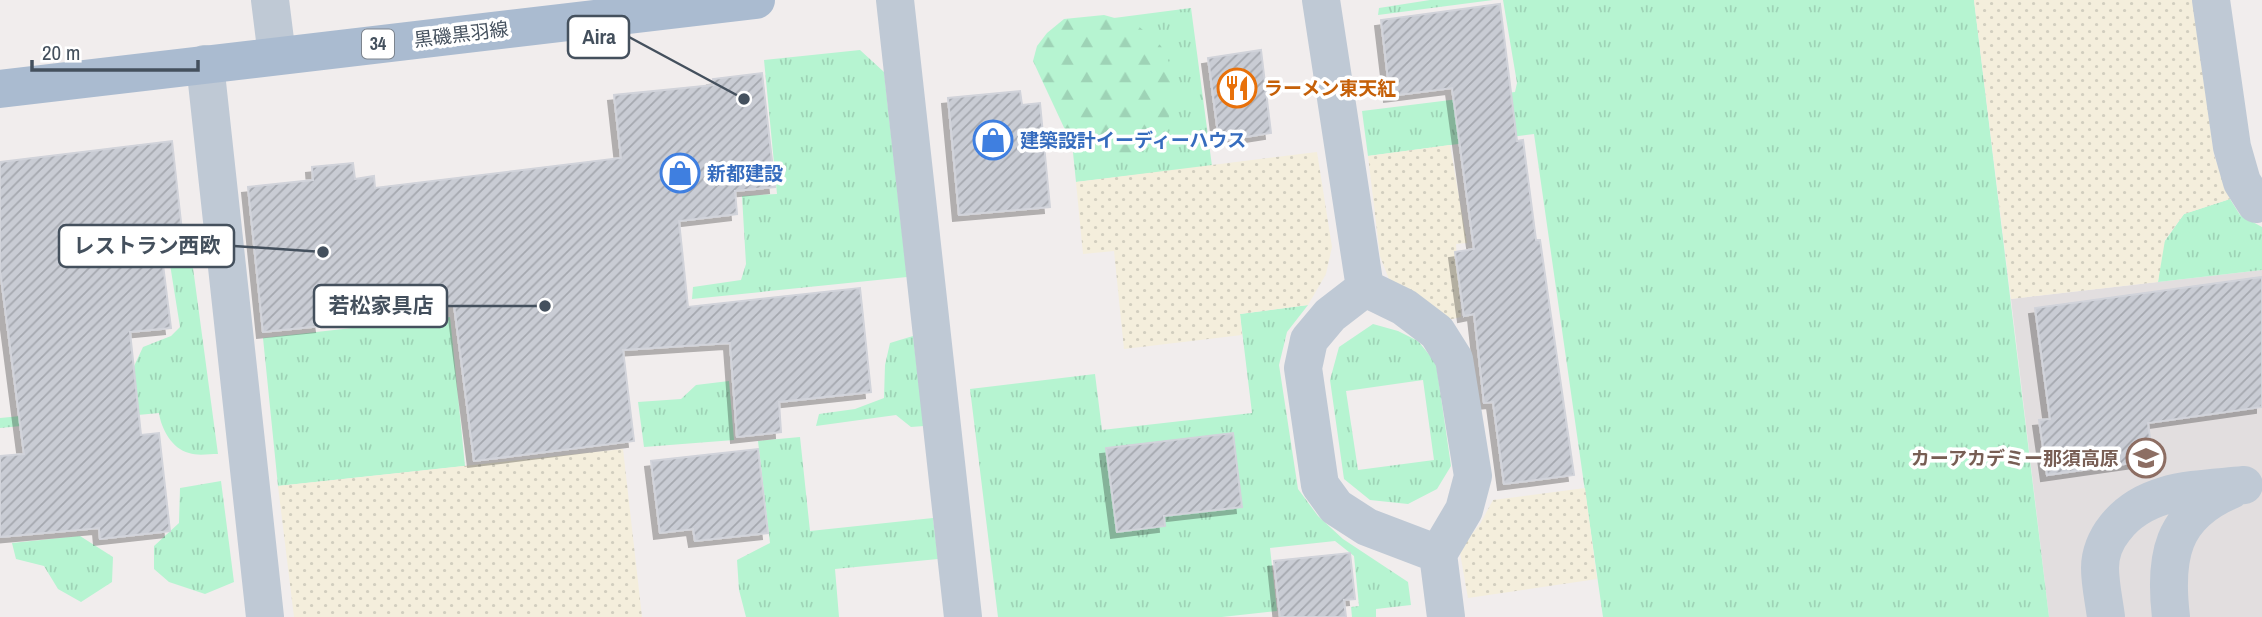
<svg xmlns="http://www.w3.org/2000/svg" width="2262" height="617" font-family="'Archivo Narrow','Noto Sans JP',sans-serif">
<defs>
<pattern id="grass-tufts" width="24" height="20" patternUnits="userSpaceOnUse" patternTransform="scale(1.75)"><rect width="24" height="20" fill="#b6f4d1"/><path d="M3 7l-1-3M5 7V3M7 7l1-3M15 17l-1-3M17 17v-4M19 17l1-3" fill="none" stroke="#9ed3b6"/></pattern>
<pattern id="forest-firs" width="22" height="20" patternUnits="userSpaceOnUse" patternTransform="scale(1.75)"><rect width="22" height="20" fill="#b6f4d1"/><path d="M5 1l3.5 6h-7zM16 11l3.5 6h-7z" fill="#9ed3b6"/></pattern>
<pattern id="sand-dots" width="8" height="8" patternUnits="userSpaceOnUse" patternTransform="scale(1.75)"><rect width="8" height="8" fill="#f4eedc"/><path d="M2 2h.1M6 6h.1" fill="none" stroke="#d2cebf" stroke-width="1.8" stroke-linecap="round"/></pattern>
<pattern id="building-hatch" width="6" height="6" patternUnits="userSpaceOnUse" patternTransform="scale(1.75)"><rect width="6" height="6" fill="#c9ccd4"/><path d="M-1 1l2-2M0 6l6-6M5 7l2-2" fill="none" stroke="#a5a8af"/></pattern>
<filter id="shadow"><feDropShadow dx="-6" dy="6" stdDeviation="0" flood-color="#0004"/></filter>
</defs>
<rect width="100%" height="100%" fill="#f1eded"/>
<!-- education -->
<path fill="#e2dedf" d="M2262,270V617H2049L2011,299Z"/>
<!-- grass -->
<path fill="url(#grass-tufts)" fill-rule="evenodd" d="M1430,0H1493L1378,15L1379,8Z
M1503,0H1974L2049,617H1603L1534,134L1368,156L1362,111L1515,92L1517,83Z
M1191,8L1212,166L1076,182L1060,25Z
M860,50L884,72L907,277L692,299L693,287L741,280L746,264L742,196L777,194L764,60Z
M2230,199L2240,215L2262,227V270L2158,282L2162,245L2184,214Z
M189,238L218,454C209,454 197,456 189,453C172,449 161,428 159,413L0,428V418L125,406L129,377L143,347L171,336L180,327L169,258L174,248L0,269V260Z
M1308,305L1287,332L1279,365L1298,489L1318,516L1343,539L1408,582L1411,605L1376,609V617H1352L1351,607L1359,606L1354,556L1335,541L1270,548L1277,611L1222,617H998L970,389L1095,374L1102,430L1252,413L1240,314ZM1233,433L1240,490L1164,516L1165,526L1117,532L1106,448Z
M450,317L465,466L278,486L263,338Z
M1373,324L1398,331L1418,341L1436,363L1451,466L1437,489L1408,504L1370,500L1344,479L1330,380L1339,347ZM1423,380L1434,460L1358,470L1346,391Z
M913,336L924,426L911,427L896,415L816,426L819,414L855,409L884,398L885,365L890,343Z
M729,381L734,440L644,447L638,402L681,399L696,385Z
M800,437L810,531L933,518L938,559L835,569L839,617H746L739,590L737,560L770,543L758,441Z
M221,481L234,582L205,594L169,582L154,569V546L179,523L180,488Z
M80,536L113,557L112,582L81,602L58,589L44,566L16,559L12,543Z"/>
<!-- forest -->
<path fill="url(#forest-firs)" d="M1104,15L1136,24L1161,46L1176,77L1167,128L1149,147L1127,159L1097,156L1067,134L1033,61L1037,46L1047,33L1064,19Z"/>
<!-- sand -->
<path fill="url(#sand-dots)" d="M1974,0H2193L2214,155L2230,199L2184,214L2165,240L2158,282L2011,299Z
M1450,145L1467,243L1456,244L1461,317L1448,320L1390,282L1380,256L1368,156Z
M1317,152L1332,247L1326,274L1308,305L1240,314L1242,335L1124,349L1114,251L1083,254L1076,182Z
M623,449L642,617H294L278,486Z
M1585,488L1597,579L1468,598L1460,553L1467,540L1480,524L1493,500Z"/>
<!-- building -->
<path fill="url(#building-hatch)" stroke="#d1d3da" stroke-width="2" filter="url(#shadow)" d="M1500,4L1517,141L1523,140L1536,240H1540L1574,475L1504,484L1493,402L1484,403L1474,314L1464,316L1455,252L1474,249L1452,88L1390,96L1381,20Z
M1261,50L1271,133L1219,141L1208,58Z
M762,73L775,187L735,191L737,214L679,221L688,307L860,288L871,392L779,402L781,432L737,437L730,343L623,350L634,441L474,461L454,305L320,320L321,326L263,332L248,187L313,180L312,167L353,163L355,179L374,176L375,188L621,158L614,95L714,85L713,79Z
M1020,91L1022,105L1040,103L1050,207L959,215L948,98Z
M172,141L182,231L159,233L171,328L130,332L141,435L159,433L170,531L100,539L99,528L0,537V456L24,454L0,270V162Z
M2262,277V407L2148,423L2153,460L2047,475L2039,420L2050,419L2035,308Z
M1233,433L1242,507L1164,516L1165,526L1117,532L1106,448Z
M758,449L768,533L695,541L693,529L660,533L651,461Z
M1350,553L1355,599L1344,600L1346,617H1280L1274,561Z"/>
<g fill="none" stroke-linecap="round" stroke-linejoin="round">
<!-- minor -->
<path stroke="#bfc9d5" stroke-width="38" d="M270,0L277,56
M895,0L963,617
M1321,0L1365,288L1404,307L1437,332L1454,359L1473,476L1464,510L1438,554L1446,617
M2211,0L2232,147L2242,182L2256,204
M205,64L265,617
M1365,288L1330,315L1309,340L1303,368L1320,485L1336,507L1367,527L1438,554
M2106,617C2104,601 2100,584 2100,568C2100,554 2106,539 2115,528C2146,488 2197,490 2244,485
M2171,617C2164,558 2171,515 2231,490"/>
<!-- major -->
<path stroke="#aabbd0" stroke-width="38" d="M0,89L756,0"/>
</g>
<!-- icons -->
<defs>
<symbol id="restaurant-ring" viewBox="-11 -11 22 22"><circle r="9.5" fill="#fff" stroke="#e8710a" stroke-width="1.5"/><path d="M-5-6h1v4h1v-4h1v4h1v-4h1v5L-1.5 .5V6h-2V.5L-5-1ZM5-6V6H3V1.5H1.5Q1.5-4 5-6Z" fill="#e8710a"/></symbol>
<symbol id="shop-ring" viewBox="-11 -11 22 22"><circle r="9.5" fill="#fff" stroke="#3f7fe0" stroke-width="1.5"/><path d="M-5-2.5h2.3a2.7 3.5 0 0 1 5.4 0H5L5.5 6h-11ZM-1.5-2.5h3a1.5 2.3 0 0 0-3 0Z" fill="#3f7fe0"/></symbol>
<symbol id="school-ring" viewBox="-11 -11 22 22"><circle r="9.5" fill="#fff" stroke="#8d6e63" stroke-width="1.5"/><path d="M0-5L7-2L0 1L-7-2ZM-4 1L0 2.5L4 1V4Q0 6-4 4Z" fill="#8d6e63"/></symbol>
</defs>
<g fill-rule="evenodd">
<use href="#restaurant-ring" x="1215" y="66" width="44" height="44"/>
<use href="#shop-ring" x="971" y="118" width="44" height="44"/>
<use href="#shop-ring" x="658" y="151" width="44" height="44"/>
<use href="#school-ring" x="2124" y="436" width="44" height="44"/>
</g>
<g text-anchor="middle" stroke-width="7" stroke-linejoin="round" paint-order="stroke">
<!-- shield labels -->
<rect fill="#fff" stroke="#7c848e" stroke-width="2" x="362" y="29.5" width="32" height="29" rx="5"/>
<g font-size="18" font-weight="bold" fill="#44505d">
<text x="378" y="50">34</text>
</g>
<!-- street labels -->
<g font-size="19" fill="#44505d" stroke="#fff">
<text transform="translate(461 34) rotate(-7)" y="7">黒磯黒羽線</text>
</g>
<!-- food labels -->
<g font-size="19" font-weight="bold" fill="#c56008" stroke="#fff" text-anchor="start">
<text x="1264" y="95">ラーメン東天紅</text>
</g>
<!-- shop labels -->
<g font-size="19" font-weight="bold" fill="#366cbe" stroke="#fff" text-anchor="start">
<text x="1020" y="147">建築設計イーディーハウス</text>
<text x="707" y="180">新都建設</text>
</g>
<!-- education labels -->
<g font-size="19" font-weight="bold" fill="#785e54" stroke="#fff" text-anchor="end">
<text x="2119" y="465">カーアカデミー那須高原</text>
</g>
</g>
<!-- callouts -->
<path fill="none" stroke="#44505d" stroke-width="2.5" d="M744 99L629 37M323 252L234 246M545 306L447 306"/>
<g fill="#44505d" stroke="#fff" stroke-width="2.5">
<circle cx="744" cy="99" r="7"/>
<circle cx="323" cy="252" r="7"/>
<circle cx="545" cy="306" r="7"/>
</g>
<g fill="#fff" stroke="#44505d" stroke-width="2.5">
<rect x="568" y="16" width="61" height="42" rx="7"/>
<rect x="59" y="225" width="175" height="42" rx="7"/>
<rect x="314" y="285" width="133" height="42" rx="7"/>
</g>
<g font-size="21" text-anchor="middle" font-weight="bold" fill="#44505d">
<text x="599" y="44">Aira</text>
<text x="147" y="253">レストラン西欧</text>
<text x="381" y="313">若松家具店</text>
</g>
<!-- scale -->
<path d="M32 60v10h166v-10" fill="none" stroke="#44505d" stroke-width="3.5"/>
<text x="42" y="60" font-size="21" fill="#44505d" stroke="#ffffff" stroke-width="5" paint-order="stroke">20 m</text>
</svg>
